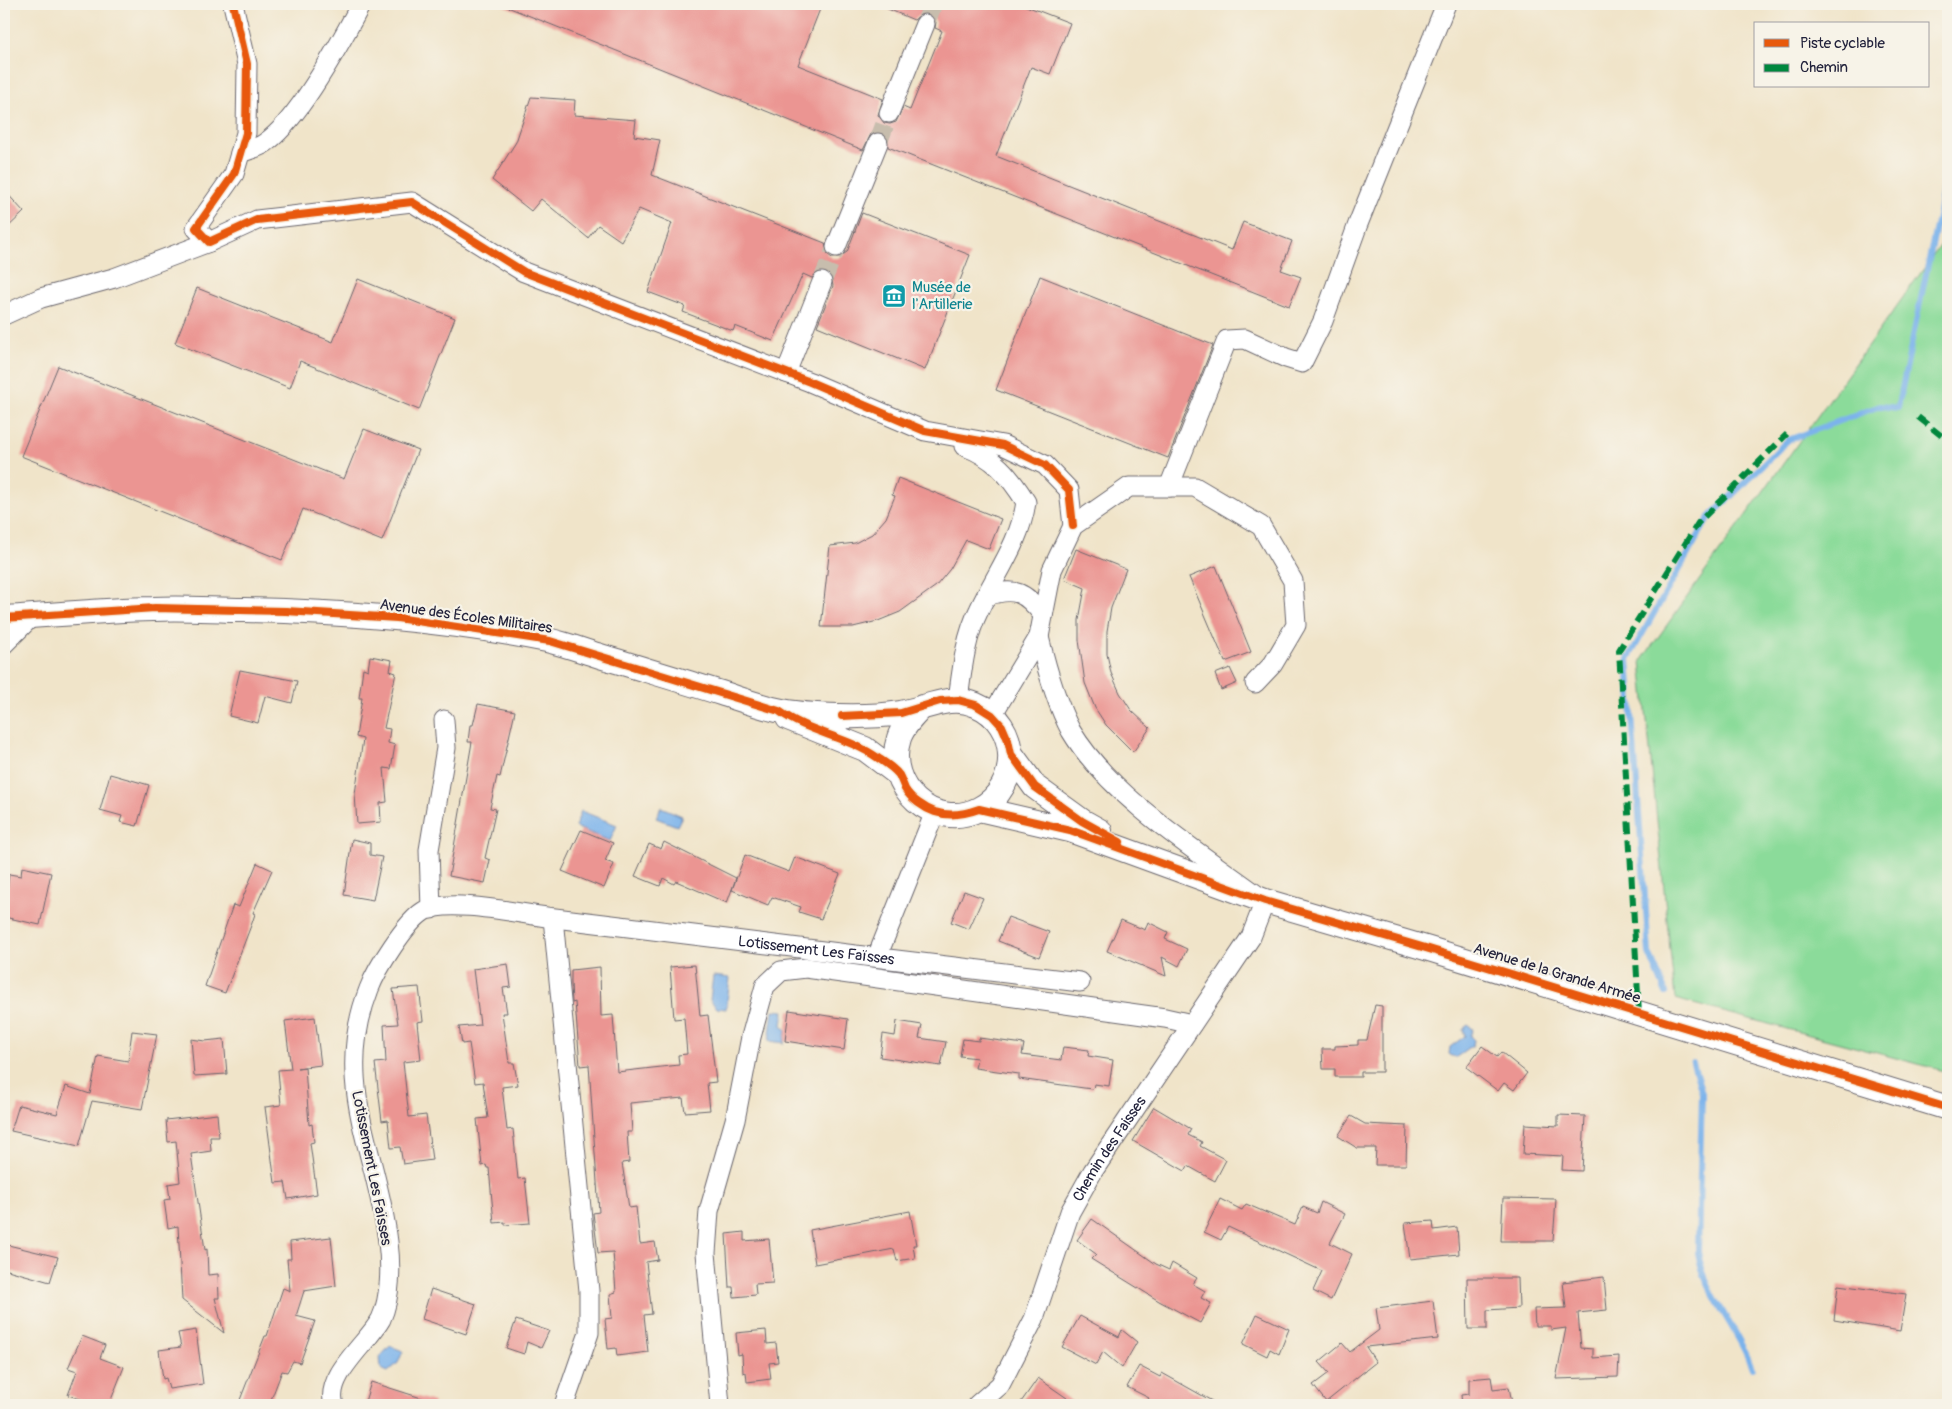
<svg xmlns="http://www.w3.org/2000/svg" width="1952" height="1409" font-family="Pangolin,sans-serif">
<rect width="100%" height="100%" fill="#f7f3e8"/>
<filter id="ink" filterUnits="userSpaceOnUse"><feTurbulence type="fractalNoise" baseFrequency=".02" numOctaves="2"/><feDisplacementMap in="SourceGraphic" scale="10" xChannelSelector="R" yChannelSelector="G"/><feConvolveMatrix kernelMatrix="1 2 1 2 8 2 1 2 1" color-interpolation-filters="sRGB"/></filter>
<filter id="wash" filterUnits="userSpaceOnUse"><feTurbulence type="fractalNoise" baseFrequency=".0096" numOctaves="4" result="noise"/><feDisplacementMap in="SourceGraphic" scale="20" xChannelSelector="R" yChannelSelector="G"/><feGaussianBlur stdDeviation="1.12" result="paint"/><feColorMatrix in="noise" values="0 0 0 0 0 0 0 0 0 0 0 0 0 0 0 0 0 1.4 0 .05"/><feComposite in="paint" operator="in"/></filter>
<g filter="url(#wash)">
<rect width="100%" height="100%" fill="#f0e4c9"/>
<!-- green -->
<path fill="#8bdb9a" stroke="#567e6a" d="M1948,235V1072L1675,999L1641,661Z"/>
<!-- water -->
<path fill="#7cb3eb" stroke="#4f6a93" d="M661,807L682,816L677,826L656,818Z
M581,811L617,825L610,841L575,827Z
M713,976L730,978L726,1009L717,1008L710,1000Z
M773,1010L784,1011L782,1025L786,1030L784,1043L769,1041Z
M1468,1025L1473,1029L1470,1036L1474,1040L1473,1045L1455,1058L1449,1054L1450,1047L1465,1036L1463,1029Z
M390,1346L403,1351L398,1363L388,1372L381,1369L380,1357Z"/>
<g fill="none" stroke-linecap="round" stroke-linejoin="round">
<!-- stream -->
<path stroke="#7cb3eb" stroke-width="6" d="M1900,398L1939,212L1948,158
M1666,993L1649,953L1628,659L1708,519L1788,440L1880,406L1898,408L1899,403
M1693,1063L1702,1093L1698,1252C1705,1295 1738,1328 1752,1368"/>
</g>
<g id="blocks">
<!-- building -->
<path fill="#eb9592" d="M500,4H822L798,65L883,99L878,115L884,123L890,124L896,122L903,107L910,110L942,31L935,28L936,22L930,14L923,13L914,20L876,4H1021L1070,23L1050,74L1031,67L996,156L1232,250L1243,222L1292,241L1281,270L1301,277L1289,306L888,147L887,136L882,132L871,134L863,150Z
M531,97L575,100L574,115L636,120L634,136L660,140L652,175L825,243L827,254L832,258H838L847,252L862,213L970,255L925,370L817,326L833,286L831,275L827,272L820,271L812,278L803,274L773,341L735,326L733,331L683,312L685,306L648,292L672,223L639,209L621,241L598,225L588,238L541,199L531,211L492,180L516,142Z
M4,190L24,212L4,231Z
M1040,276L1213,345L1168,458L996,390Z
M358,279L455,318L419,410L300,361L290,388L175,343L197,288L333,342Z
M58,366L344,479L364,429L418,450L382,541L303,509L282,560L21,456Z
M898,478L1001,519L989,549L966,540L950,569L936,586L900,612L878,621L853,627H821L830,546L855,543L872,534L886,518L895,496L892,495Z
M1076,549L1126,569L1111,608L1107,631V654L1111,673L1120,693L1131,710L1150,728L1133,752L1106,725L1095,708L1085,683L1079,640V620L1085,588L1064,579Z
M1216,566L1251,652L1225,662L1189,577Z
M370,656L392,660L390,671L396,673L384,728L390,729L388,743L395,745L391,769L384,768L387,802L380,803L381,822L357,824L355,794L363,739L356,737L362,698H359L363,668L368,670Z
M1230,668L1237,683L1221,690L1215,674Z
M240,670L297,681L292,703L265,696L258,723L229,716Z
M478,704L515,711L500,777L497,776L490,808L496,809L485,858L490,860L485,883L449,876L472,742H468L470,725H473Z
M110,774L149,785L137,826L120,822L122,816L100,810Z
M581,830L613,843L605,861L614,864L604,888L562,871Z
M352,839L370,843V855L382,857L373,900L344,895Z
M664,842L736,878L727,903L676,881L674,884L663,878L660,886L635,876L649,844L661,849Z
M745,855L789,872L795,857L840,874L821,919L799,912L801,907L772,897L768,905L732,890Z
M257,863L272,870L253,913L255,914L252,923L225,993L205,986L233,905L239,907Z
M22,867L51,873L40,925L4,917L9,874L21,876Z
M964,891L983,898L969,929L951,922Z
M1008,917L1049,932L1039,957L998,941Z
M1121,920L1145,930L1148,922L1168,932L1165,939L1187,949L1179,966L1162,957L1166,976L1107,951Z
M508,964L511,987L503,988L507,1013H502L509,1063H514L518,1085L502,1087L507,1130L513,1129L518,1179L525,1178L530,1223L505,1225V1222L494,1223L489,1168H487L486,1165L482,1166L477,1119L488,1118L483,1082L475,1083L469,1043L462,1044L459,1027L480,1025L473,969Z
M695,965L700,1016L708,1015L716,1082L707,1083L710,1110L685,1112L683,1098L630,1103L632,1132H627L629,1162L622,1163L629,1208L636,1207L640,1244L655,1242L658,1260L646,1262L652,1314L644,1315L648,1352L617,1356L616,1348L608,1349L605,1319L612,1318L610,1294L616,1292L613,1252L598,1253L593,1213L599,1212L589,1065L580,1066L575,1002L572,1003L571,982V970L600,967L601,1016L613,1015L617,1072L679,1065L678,1055L687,1054L684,1018L674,1019L670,967Z
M419,987L423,1021L417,1022L421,1060L403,1062L409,1117L426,1115L432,1160L403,1164L400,1147L391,1148L388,1120L382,1121L375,1063L386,1062L384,1025L398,1024L393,989Z
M1375,1005L1382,1006V1072H1361V1077H1335V1069H1323L1322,1049H1335V1046L1358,1045V1040H1367Z
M789,1010L848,1019L844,1050L785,1041Z
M315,1017L321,1065L297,1068L305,1067L309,1125L312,1124L314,1142L310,1143L317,1194L288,1199L285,1182L275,1183L265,1107L281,1105L278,1070L291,1069L285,1021Z
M897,1021L922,1025L919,1038L946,1042L941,1066L880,1057L883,1034L895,1036Z
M132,1031L157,1034L142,1109L92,1101L79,1146L11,1131L19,1105L57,1114L66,1086L90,1094L98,1056L128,1061Z
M979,1038L1024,1044L1022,1055L1061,1060L1063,1047L1089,1050L1088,1056L1113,1060L1109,1086L1094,1084L1093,1089L1084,1088L1019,1079V1074L975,1068L977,1058L960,1056L963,1039L979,1041Z
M191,1039L205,1041L224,1039L227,1074L194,1076Z
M1482,1046L1497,1057L1501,1052L1527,1073L1514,1090L1504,1083L1498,1091L1466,1067Z
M1154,1107L1191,1129L1188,1135L1202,1142L1200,1146L1226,1160L1215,1181L1188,1166L1185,1171L1133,1141Z
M217,1114L219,1137H210L211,1151L191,1154L205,1250L207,1249L208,1275L218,1274L219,1298H215L224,1333L182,1300L178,1226L168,1228L164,1200L170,1199L168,1184L180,1182L176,1141L168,1142L166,1120Z
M1558,1115L1585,1116L1582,1171L1562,1170L1563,1156L1523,1154L1525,1124L1558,1126Z
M1351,1116L1365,1124L1407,1126L1406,1165H1375L1376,1148H1357L1338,1136Z
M1503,1198L1556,1199L1553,1241H1501Z
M1220,1199L1242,1210L1246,1204L1295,1225L1303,1207L1317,1213L1321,1202L1345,1214L1330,1243L1352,1254L1331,1300L1313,1291L1322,1271L1228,1227L1221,1240L1204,1232Z
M910,1211L916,1245H913L915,1258L897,1261L894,1249L815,1264L810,1230Z
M1092,1219L1156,1264L1169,1270L1172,1263L1197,1278L1193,1284L1205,1291L1201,1298L1211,1303L1200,1323L1159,1301L1091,1259L1096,1254L1077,1240Z
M1433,1221L1434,1230L1457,1227L1459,1254L1410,1259L1405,1223Z
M744,1232V1241L769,1239L773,1283L755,1284L756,1295L734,1297L733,1287H729L726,1234Z
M331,1237L336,1286L304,1291L296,1316L315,1321L300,1363L293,1361L287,1372L282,1371L269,1405H238L265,1336H267L283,1288L290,1291L287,1259H291L290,1242Z
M4,1244L58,1257L50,1282L4,1269Z
M1604,1277L1607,1310L1578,1313L1581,1348L1593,1349V1358L1619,1356L1618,1377L1556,1379L1566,1328L1551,1330V1326H1535L1534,1309L1566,1308L1563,1282Z
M1467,1278H1518L1519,1308L1487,1310V1329H1468Z
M1838,1285L1906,1294L1900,1331L1834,1320Z
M431,1289L476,1304L466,1334L422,1319Z
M1433,1301L1438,1339L1366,1347L1376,1362L1326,1402L1313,1385L1329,1373L1319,1362L1342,1343L1350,1352L1379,1330L1376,1308Z
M1257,1314L1289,1329L1279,1354L1270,1349L1267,1356L1243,1344Z
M1080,1316L1119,1337L1122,1330L1137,1342L1122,1368L1103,1352L1096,1365L1062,1347Z
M516,1320L549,1331L541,1348L527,1342L524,1354L506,1348Z
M196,1330L203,1384L169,1389L166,1378L163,1379L159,1350L181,1347L178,1333Z
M766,1330L767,1344L776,1343L778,1362L769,1363L771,1379L747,1382L746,1372L743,1373L742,1354L738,1355L736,1333Z
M82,1336L105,1345L100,1358L124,1367L109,1405H99L68,1395L77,1371L68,1368Z
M1139,1366L1160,1377L1162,1373L1219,1405H1145L1149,1398L1127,1387Z
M1491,1377L1493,1389L1509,1387L1512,1403L1462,1405L1461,1395L1469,1394V1379Z
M1038,1378L1077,1405H1019Z
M371,1382L434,1402L433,1405H364Z"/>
</g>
</g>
<g filter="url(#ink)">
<use href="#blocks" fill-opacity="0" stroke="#6a666d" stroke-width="1"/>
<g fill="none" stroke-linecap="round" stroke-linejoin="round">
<!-- minor-tunnel -->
<path stroke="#c7bdad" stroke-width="19" stroke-dasharray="19 9" stroke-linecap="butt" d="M925,24L933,4
M878,143L889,113
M822,282L836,247"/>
<defs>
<g id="minor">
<path d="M233,4L247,64L246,133L234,174L196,228L209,242L257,220L412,202L524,272L810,382L925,431L1003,445L1045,465L1069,490L1073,526"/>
<path d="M889,113L925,24"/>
<path d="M240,153C248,150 258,148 265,143C298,121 342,40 361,4"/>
<path d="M836,247L878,143"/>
<path d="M4,315L41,298L114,278L209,242"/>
<path d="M786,373L822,282"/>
<path d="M1169,487L1227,340L1245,339L1286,358L1302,363L1323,321L1358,224L1446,4"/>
<path d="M987,596C1015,586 1026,593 1043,615"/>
<path d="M4,644L31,617"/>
<path d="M958,700C962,670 965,638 979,610C996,573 1020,543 1026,502C1009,475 994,457 964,446"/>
<path d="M992,715L1039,637L1052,570L1073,526L1129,487H1195L1261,526L1293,581L1296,625L1273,664L1255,683"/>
<path d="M431,909L429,850L446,748L444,720"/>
<path d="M553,918L589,1291V1333L564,1405"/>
<path d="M877,957L935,812"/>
<path id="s1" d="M334,1405C324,1376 368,1343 381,1319C391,1297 391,1265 388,1242C377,1150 332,1084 369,989C377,968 406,922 424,911C448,897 526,915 555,918C730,941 905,960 1080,982"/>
<path d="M720,1405L706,1253L709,1211L735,1120L751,1037L765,986L781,971L806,968L1165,1018L1192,1024"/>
<path id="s2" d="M977,1405L1000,1385L1034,1319L1070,1212L1093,1171L1251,937L1265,901C1203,855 1111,798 1071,731C1057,705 1046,666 1039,637"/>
</g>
<path id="tertiary" d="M4,618C53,615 103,610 153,609C183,607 214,610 244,610C345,612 448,620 547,640C564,644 581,650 597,655C639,668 680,680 721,693C740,699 759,706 777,710C809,717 869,718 900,713C926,709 949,693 976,705C1020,723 1022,787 979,809C934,832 883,786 899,738C903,726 913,716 922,707
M788,718L865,749L898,774
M1011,754L1035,787L1082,821L1100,831
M979,809L1070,830L1265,901L1429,949L1948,1108"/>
</defs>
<!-- minor casing -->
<use href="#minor" stroke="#6a666d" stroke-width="21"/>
<!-- tertiary casing -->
<use href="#tertiary" stroke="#6a666d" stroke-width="26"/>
<!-- minor -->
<use href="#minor" stroke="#fff" stroke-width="19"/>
<!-- tertiary -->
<use href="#tertiary" stroke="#fff" stroke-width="24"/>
<!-- quiet -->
<path stroke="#00873e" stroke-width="6" stroke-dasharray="12 6" stroke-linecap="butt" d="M1918,417L1948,441
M1639,1013L1619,650L1698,523L1787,434"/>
<defs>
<path id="cycleway" d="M233,4L247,64L246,133L234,174L196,228L209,242L257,220L412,202L524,272L810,382L925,431L1003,445L1045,465L1069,490L1073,526
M4,618L155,608L286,611L397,618L550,641L779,711C809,733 847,736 878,758C884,762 894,768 899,775C901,779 903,784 905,789C911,799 924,808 935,812C950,817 965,814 979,809L1070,830L1265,901L1429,949L1948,1108
M842,716L901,713L940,701L958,700L976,705L992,715L1002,726L1008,740L1011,754L1035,787L1082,821L1120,842"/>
</defs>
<!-- cycleway casing -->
<use href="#cycleway" stroke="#f7f3e8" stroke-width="11"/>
<!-- cycleway -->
<use href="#cycleway" stroke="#e8590c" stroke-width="8"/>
</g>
</g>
<!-- icons -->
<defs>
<symbol id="museum-square" viewBox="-11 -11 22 22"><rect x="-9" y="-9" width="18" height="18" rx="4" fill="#0f9aa8" stroke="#f7f3e8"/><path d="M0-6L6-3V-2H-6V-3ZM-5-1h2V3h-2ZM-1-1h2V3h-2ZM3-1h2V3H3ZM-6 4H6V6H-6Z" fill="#fff"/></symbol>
</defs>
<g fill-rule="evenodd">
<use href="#museum-square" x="880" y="282" width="28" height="28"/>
</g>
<g text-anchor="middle" stroke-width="4.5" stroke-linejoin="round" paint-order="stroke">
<!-- culture labels -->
<g font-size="15" fill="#0d838f" stroke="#f7f3e8" text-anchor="start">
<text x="912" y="292">Musée de<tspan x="912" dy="17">l'Artillerie</tspan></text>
</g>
<!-- street labels -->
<g font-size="15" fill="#22223b" stroke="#f7f3e8">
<text transform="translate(466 616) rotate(8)" y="5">Avenue des Écoles Militaires</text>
<text dy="5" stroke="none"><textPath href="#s1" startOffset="930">Lotissement Les Faïsses</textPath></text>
<text transform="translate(1557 973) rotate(17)" y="5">Avenue de la Grande Armée</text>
<text dy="5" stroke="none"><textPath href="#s2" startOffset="292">Chemin des Faisses</textPath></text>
<text transform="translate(372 1168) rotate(79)" y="5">Lotissement Les Faïsses</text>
</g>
</g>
<!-- margin -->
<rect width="1952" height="1409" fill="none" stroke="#f7f3e8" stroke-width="20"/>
<!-- legend -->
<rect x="1754" y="22" width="175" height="65" fill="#f7f3e8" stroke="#a29fa3"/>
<rect x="1764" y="39" width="25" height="8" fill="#e8590c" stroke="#a29fa3"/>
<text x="1800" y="48" font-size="15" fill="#22223b">Piste cyclable</text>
<rect x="1764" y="64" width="25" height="8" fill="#00873e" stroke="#a29fa3"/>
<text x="1800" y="72" font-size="15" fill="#22223b">Chemin</text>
</svg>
